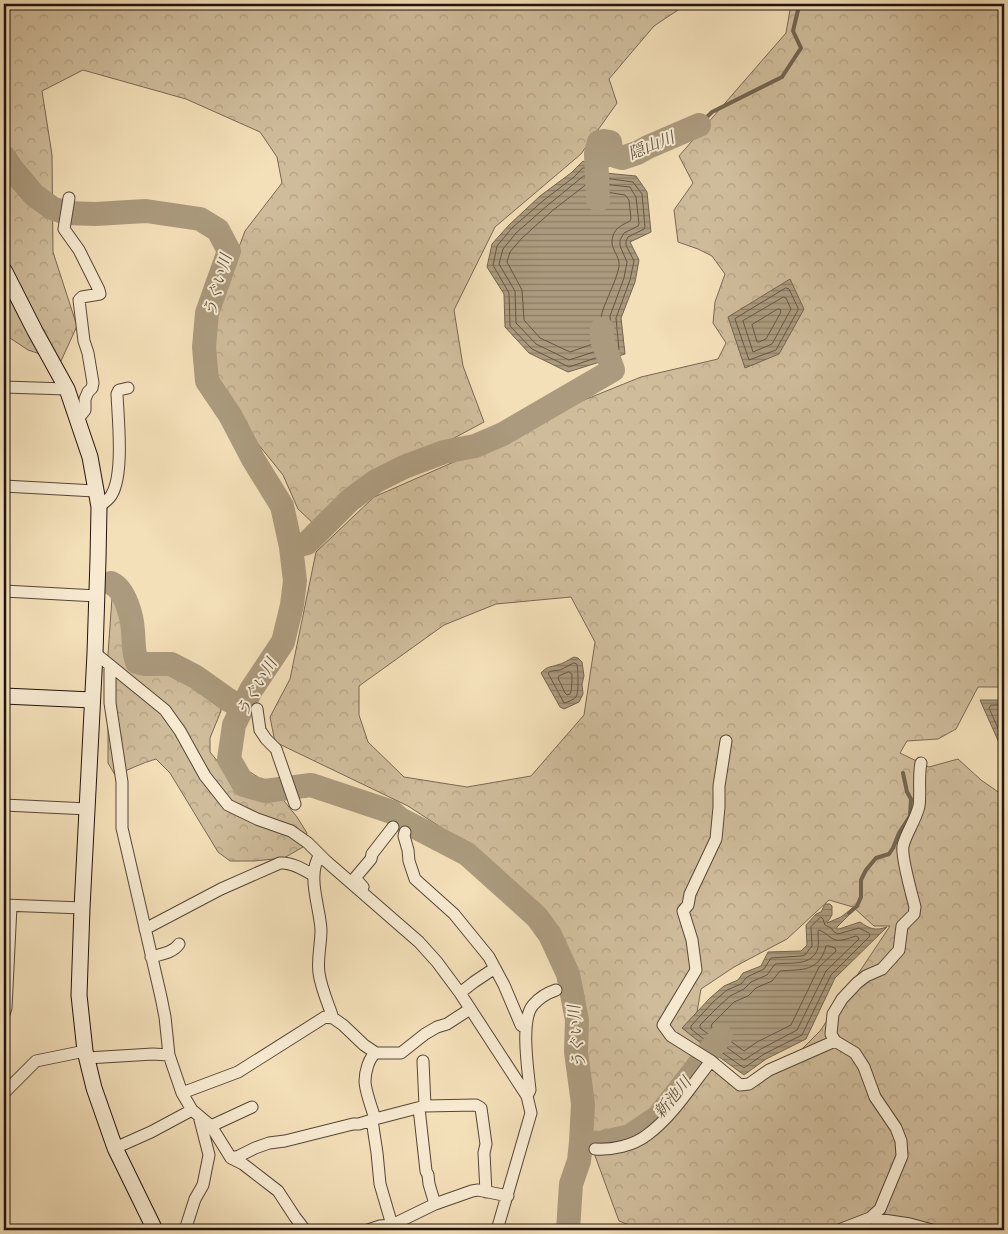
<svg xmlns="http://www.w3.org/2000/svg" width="1008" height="1234" font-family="'Sorts Mill Goudy','Noto Serif JP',serif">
<defs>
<pattern id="forest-crowns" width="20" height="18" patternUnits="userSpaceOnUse" patternTransform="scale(1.25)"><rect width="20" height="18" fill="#cfbc9b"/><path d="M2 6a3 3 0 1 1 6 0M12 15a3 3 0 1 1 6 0" fill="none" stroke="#b1a184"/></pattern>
<pattern id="water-rules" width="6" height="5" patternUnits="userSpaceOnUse" patternTransform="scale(1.25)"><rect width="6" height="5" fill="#ab9a7d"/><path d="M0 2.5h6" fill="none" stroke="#8b7c65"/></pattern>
</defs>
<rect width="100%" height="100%" fill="#f3dfb8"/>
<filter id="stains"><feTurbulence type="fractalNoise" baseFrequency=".004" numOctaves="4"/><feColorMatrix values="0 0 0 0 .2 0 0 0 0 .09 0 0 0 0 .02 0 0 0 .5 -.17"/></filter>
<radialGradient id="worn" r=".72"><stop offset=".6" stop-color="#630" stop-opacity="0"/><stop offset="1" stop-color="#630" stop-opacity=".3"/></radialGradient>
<!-- forest -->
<path fill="url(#forest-crowns)" stroke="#786853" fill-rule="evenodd" d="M4,4H687L654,26L609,79L617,103L581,154L495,227L454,310L463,366L484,422L428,452L371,474L343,501L315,525L298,509L283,475L245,428L222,395L210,362L211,319L226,282L245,231L282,183L277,157L260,132L186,99L83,70L42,91L52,155L53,252L77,326L61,361L28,350L4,334Z
M791,4H1004V687H978L956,729L938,739L907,741L900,753L929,767L958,759L981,780L1004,796V1230H642L619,1221L587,1134L584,1030L566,951L513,883L448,832L408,806L275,742L270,717L290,679L316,552L374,497L529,429L584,400L641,377L718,359L726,343L713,323L715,302L725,274L712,256L698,249L678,242L674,210L693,183L679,156L786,33ZM571,597L595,642L584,715L531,776L467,787L404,777L368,742L359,715V686L444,625L496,604ZM829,900L853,907L874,926H890L820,1031L784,1067L743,1083L712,1063L694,1030L701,989L734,967L787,939Z
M120,597L125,601L135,639L142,653L211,690L220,698L221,711L210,738V752L219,763L250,772L272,786L297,817L307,833L303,847L284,858L254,861H230L218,852L170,773L156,759C141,763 129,770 115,775L108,763V654L112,598Z"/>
<!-- water -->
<path fill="url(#water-rules)" stroke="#73644f" d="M583,161L605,173L636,176L647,192L651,232L630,242L639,260L635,282L621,318L625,354L568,372L529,353L505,327L504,294L487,267L492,244L509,225L540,196L571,173Z
M790,279L804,309L779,354L745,368L728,317Z
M574,657L578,658L582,662L584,676L582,684L583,694L579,702L564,709L560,707L541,673C546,667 550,667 557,665C563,664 568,660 574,657Z
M980,700H1004V754Z
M825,904H830L832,906V915L827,923L841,917L853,908L852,912L837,927V929H839L860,922C870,929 875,931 887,927L835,978L806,1039L766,1059L744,1075L707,1048L682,1028L710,998L724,986L738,980L743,973L761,966L768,952L801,951L807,945L806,925L816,914L821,912Z"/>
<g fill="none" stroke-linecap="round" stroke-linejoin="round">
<!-- shore -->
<path stroke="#665644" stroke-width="1" d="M583,168H586L604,178L633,182L642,194L645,227L644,229L628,237L626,241V245L634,261L630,280L616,318L619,350L569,367L532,349L510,326L509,293L493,265L497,246L512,228L544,200L574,177Z
M584,176H587L602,184L630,187L636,197L639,224L638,226L624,233L620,240V246L627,262L624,278L610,316L612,346L569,360L536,344L516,323L515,291L499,264L503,249L516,233L548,205Z
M586,185L600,191L625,195L629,200L631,219L630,221C622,225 615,228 613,236C609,247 617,252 619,262C621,272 605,301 602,313C600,322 604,332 604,340L570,352L540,338L524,320L522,290L507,262L510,252L522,238L552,211Z
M786,288L789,289L798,308V310L776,350L749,360L735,319Z
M784,297L786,298L791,309L772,344L753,352L743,321Z
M778,309H780L781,312L766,339L759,342H757L752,325Z
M574,663L577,664C578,670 579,694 576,697C573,700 568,702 564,703L548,673L551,671L560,670Z
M569,672L572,674C572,678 572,691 570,694L567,695L565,693L558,678L559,676Z
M1004,705H991L989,708L1004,742
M821,917L823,919L825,925L831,928L834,932L838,934L859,928L869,933L870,936L831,975L802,1035L764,1054L744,1068L710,1044L691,1029V1026L713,1002L727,990L741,984L747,977L764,969L771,958L801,956L805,955L812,946L811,927Z
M819,930C824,932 826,934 830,937C838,944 848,938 856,936L858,937L859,939L826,971L797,1030L761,1049L744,1060L700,1028V1025L718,1007L730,996L744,989L751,982L767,975L775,964C790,962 812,967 818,948C819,943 818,937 818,932Z
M829,946L835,948L836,951L819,967L791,1025L757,1042L744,1051L711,1027L712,1024L734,1002L748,996L756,988L772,981L780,971C801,969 819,973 826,946Z"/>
<!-- stream -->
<path stroke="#73644f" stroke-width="4" d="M830,4C835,6 839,7 844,4
M699,125L712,112L782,77L801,48L793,31L798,10L800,4
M849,913L857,906L861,897V880L866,870L876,858L889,854L893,848L899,833L910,816L911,799L907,792L903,773"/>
<!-- river -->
<path stroke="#ab9a7d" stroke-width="24" d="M4,157L12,169L34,195L52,208L66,213L95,214L146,211L200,219L218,230L229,251L207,313L204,347L207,381L230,415L253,459L282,506L291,547L295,581L292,605L283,642L251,690L234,725L229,759L244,785L265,791L311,785L392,812L400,819L467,854L537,917L550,935L568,974L577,1020L576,1052L583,1104L581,1142L579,1161L571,1184L568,1230
M598,200L596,154L599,142L604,141L610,142L611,151L615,156L622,158L637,153L648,147L699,125
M291,547L307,543L350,500L376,481L404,467L444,452L475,446L503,434L613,370L602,339V329
M111,583C125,589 132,616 133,631C134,642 133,652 137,662L145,664H171L196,677L227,699L242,708
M581,1142L600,1143L630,1136L658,1117L721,1036"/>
<defs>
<path id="street" d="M69,198L64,229L79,250L99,290L100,294L82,297L79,300L84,341L88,353L93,383L92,388L88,392L85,399V410L78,419
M4,387L67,389
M4,486L95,491
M99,507C103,503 110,499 112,494C124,473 118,418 117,394L119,390L128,388
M4,591L97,596
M95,653L165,710L180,731L205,776L228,805L257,819L291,831L308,843L326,861L419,942L437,962L460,993L527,1096L531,1113L497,1230
M110,665V703L122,782V828L161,997L165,1017L169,1055L182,1093L192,1110L211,1126L231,1158L243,1164L278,1191L295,1217L305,1230
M257,709L260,730L266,739L276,749L295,804
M726,741L719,786V807L716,839L690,894L688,905L683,911L692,940L696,970L663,1025L671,1036L711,1061L740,1085L749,1084L769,1070L835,1041
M4,805L88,809
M405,832L404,836L408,850L409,861L415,879L454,914L489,957L504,985L521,1025L525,1028
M320,855C306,875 320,907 321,930C321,945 317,959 319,973C321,988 328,1003 333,1018
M362,889L363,887L355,878L371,859L372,854L393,827
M4,905L82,908
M145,929L221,889L280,863C291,862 303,869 313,875
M151,957C161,954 173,953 179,944
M460,993L474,982L495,968
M4,1014L6,1008L11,906
M87,1058L153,1054L169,1055
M423,1061L425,1106
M4,1093L36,1061L85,1051
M182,1093L238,1072L325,1017L333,1018L343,1025L364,1045L376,1053H401L425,1034L437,1027L447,1024L470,1009
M527,1096L530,1090C528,1070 520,1020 533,1005C540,997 547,993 556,990
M419,1108L426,1171L428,1175L429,1184L435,1204
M375,1119C372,1108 365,1091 365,1081C365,1072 369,1057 376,1053
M211,1126L252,1107
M115,1148L151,1132L192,1110
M595,1149C612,1150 633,1146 647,1135C673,1116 691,1086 711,1061
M231,1158L239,1156L255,1148L269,1143L285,1141L353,1124H359L375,1119L425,1106L476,1105L481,1108L486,1144L484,1153L486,1192
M870,1218L880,1209L902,1156L901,1141L896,1128L875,1097L864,1067L855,1053L835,1041L831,1034L833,1014L842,999L857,983L866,976L882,969L899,950L902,926L914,914L915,907C912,895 901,857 903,846C906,833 916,820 919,806C921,793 918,778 921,763
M185,1230L195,1199L203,1185L209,1155L199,1116
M368,1230L380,1226L392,1225L380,1184L377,1153L372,1120
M392,1230V1225L435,1204L472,1191L478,1190L508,1196
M839,1230L870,1218L910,1224L932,1230"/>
<path id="secondary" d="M4,270L35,331L67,389L90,457L99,507L98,559L95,653L82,908L79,995L85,1051L94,1088L115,1148L155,1230
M4,696L92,700"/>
</defs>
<!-- street casing -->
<use href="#street" stroke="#554636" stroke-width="13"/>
<!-- secondary casing -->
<use href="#secondary" stroke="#20130b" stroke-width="17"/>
<!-- street -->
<use href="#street" stroke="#f7ead1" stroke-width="11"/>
<!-- secondary -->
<use href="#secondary" stroke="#f7ead1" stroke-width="15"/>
</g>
<g text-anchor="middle" stroke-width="4" stroke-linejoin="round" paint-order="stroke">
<!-- water labels -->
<g font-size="16" font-style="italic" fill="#5f503e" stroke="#f7ead1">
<text transform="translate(651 145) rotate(-22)" y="6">隠山川</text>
<text transform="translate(217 285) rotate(-74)" y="6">うぐい川</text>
<text transform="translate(256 687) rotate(-60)" y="6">うぐい川</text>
<text transform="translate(576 1037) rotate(-95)" y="6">うぐい川</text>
<text transform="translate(672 1097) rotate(-50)" y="6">新池川</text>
</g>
</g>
<!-- margin -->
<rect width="1008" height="1234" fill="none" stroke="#f3dfb8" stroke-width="20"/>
<rect x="5" y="5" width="998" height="1224" fill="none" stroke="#20130b" stroke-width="2.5"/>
<rect x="10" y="10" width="988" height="1214" fill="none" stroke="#20130b"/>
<rect width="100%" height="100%" filter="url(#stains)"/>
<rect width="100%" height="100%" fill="url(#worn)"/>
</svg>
